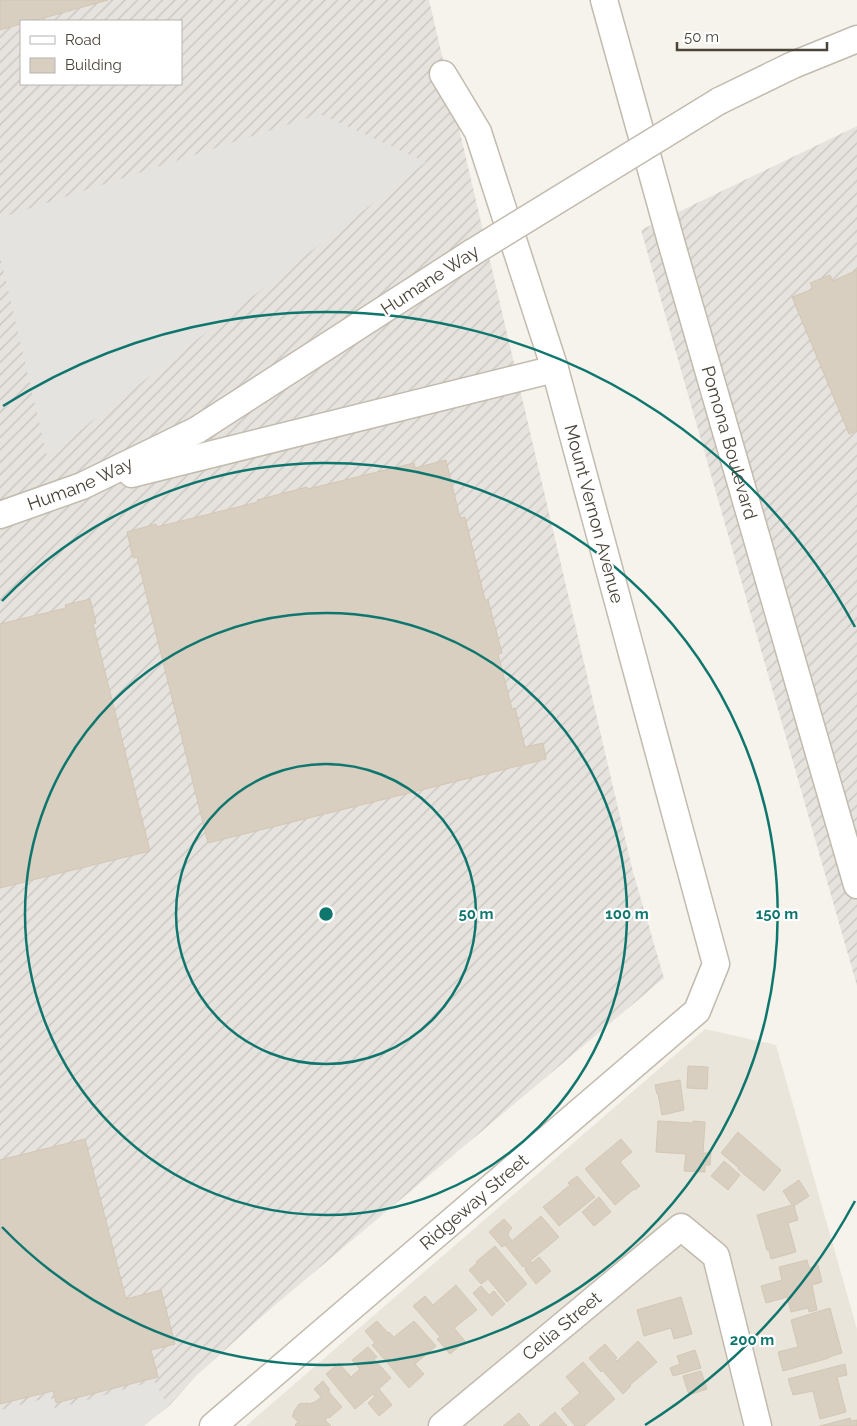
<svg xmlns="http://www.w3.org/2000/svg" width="857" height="1426" font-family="Raleway,sans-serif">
<defs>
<pattern id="industrial-furrows" width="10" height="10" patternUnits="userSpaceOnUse" patternTransform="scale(1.25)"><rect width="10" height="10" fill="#e6e2dd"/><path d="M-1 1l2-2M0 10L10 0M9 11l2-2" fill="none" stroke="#c7c3be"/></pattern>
</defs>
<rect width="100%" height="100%" fill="#f6f3ec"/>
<!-- residential -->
<path fill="#eae5da" d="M705,1029L776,1045L857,1329V1426H246Z"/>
<!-- industrial -->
<path fill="url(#industrial-furrows)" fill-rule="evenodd" d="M0,0H429L633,872L664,978L275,1305L196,1376L170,1405L144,1426H0ZM21,21H181V84H21Z
M857,126V986L641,230Z"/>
<!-- parking -->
<path fill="#e5e3e0" d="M320,114L426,162L47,456L0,256V218Z
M154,1381L167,1404L141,1426H0V1410L51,1397L55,1409Z"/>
<!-- building -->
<path fill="#d8cfc1" stroke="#d3c7b4" d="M0,0H108L33,21H21V24L0,30Z
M857,270V431L849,434L792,297L813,289L810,283L830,275L833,281Z
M446,460L460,518L465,517L485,600H488L502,653L498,654L512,709L515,708L525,747L543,743L546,759L208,843L137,557L133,558L127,532L156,524L157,527L258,502L257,500L307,487L308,489L414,463L415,468Z
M90,599L96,623L93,624L150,851L0,888V624L66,608L65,605Z
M688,1066L708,1067L707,1089L687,1088Z
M680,1080L684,1110L662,1115L658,1094H657L655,1085Z
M658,1121L693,1123V1121L705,1122L703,1153H711L710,1165H705V1172L684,1171L686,1154L656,1152Z
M738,1132L781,1170L764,1191L738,1169L739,1168L721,1153Z
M85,1139L126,1299L161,1290L175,1344L151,1350L158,1377L56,1403L53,1391L0,1404V1160Z
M621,1139L632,1152L620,1162L640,1186L635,1190L634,1189L615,1205L585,1169Z
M724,1161L740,1175L728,1190L711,1176Z
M577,1176L595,1197L559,1226L543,1207L570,1185L568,1183Z
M799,1180L809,1196L794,1206L798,1220L788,1223L796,1252L771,1259L769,1250H767L757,1215L792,1205L783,1191Z
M599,1197L611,1212L594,1226L582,1212Z
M541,1216L559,1237L530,1261L532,1263L539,1257L551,1271L536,1284L525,1270L526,1268L524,1266L523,1267L505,1245L502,1247L489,1232L504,1219L512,1228L509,1231L508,1235L512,1241Z
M495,1246L527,1284L507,1302L488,1279L481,1284L469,1270L477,1263L476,1262Z
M807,1260L809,1268L818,1265L822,1282L812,1285L817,1310L809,1312L808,1308L791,1312L787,1297L766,1303L761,1286L782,1280L779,1267Z
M456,1285L477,1310L454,1328L465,1341L450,1354L437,1339L440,1337L413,1306L425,1296L433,1305Z
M481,1286L489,1295L494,1291L505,1304L492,1316L473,1293Z
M681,1297L692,1334L674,1339L671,1328L644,1336L637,1310Z
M830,1308L842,1353L829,1357V1358L783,1371L778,1352L798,1347L791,1320Z
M377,1321L388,1333L389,1332L394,1337L414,1321L436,1346L415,1364L424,1374L409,1388L372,1345L375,1343L365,1331Z
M638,1341L657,1362L630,1385L631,1386L623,1394L602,1370L601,1372L589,1358L605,1344L617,1358L615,1359L617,1361Z
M368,1347L377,1357L374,1359L391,1378L379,1389L392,1405L379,1416L368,1403L375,1396L373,1394L355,1409L326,1374L339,1363L351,1377L360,1369L352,1360Z
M695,1350L701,1368L673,1376L670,1368L680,1364L677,1356Z
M583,1362L615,1399L584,1426H575L561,1409L580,1393L566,1377Z
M845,1364L847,1375L837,1377L846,1412L820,1419L813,1391L793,1395L788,1379Z
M701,1371L707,1389L689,1395L683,1376Z
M323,1381L330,1390L328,1391L342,1407L329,1418L328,1417L325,1420L331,1426H296L295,1425L298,1422L292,1416L294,1415L293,1413L299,1404L308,1403L309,1404L315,1402L321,1397L314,1389Z
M555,1412L567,1426H539Z
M519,1413L530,1426H503Z
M850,1418L851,1421L857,1420V1426H820Z"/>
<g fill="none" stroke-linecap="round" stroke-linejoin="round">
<defs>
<g id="minor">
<path id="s1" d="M604,0L672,245L857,885"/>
<path d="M719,101L793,65L857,39"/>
<path d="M132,474L555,369"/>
<path id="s2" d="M0,515L82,486L197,430L473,252"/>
<path id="s3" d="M213,1426L697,1011L716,964L555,369L478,132L443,74"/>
<path id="s4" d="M442,1426L681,1227L716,1256L758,1426"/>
</g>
</defs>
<!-- minor casing -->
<use href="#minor" stroke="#c2bbae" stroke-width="29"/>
<!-- minor -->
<use href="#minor" stroke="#fff" stroke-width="26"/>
<defs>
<path id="minor-bridge" d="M473,252L719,101"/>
</defs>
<!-- minor-bridge casing -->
<use href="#minor-bridge" stroke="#c2bbae" stroke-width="29" stroke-linecap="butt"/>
<!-- minor-bridge -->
<use href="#minor-bridge" stroke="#fff" stroke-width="26"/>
</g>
<!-- distance rings -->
<g fill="none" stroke="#0f766e" stroke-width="2.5">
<circle cx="326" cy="914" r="150"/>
<circle cx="326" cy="914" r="301"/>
<path d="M2 601A451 451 0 1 1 2 1227"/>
<path d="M855 1201A602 602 0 0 1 645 1425M3 406A602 602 0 0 1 855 627"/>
</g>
<g text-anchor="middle" stroke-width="4.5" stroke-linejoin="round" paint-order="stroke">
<!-- street labels -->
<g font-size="18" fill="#4b4439" stroke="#fff">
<text transform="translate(430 280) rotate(-33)" y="6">Humane Way</text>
<text dy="6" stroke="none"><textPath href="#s1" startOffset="460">Pomona Boulevard</textPath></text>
<text dy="6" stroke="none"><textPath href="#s2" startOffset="86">Humane Way</textPath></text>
<text transform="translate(594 514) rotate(75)" y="6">Mount Vernon Avenue</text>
<text dy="6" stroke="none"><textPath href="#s3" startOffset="344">Ridgeway Street</textPath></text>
<text dy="6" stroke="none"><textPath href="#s4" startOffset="156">Celia Street</textPath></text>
</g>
</g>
<circle cx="326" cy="914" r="8" fill="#0f766e" stroke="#fff" stroke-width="2.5"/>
<g font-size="15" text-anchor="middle" font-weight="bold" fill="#0f766e" stroke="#fff" stroke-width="4.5" stroke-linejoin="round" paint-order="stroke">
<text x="476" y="919">50 m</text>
<text x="627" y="919">100 m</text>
<text x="777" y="919">150 m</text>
<text x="752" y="1345">200 m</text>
</g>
<!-- legend -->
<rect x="20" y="20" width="162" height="65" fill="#ffffff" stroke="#b7b4b0"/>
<rect x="30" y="36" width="25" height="8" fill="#ffffff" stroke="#b7b4b0"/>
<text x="65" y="45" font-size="15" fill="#4b4439">Road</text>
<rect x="30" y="58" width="25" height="15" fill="#d8cfc1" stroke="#b7b4b0"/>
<text x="65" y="70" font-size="15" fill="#4b4439">Building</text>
<!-- scale -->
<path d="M677 42v8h150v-8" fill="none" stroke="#4b4439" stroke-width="2.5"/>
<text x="684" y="42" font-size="15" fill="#4b4439" stroke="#ffffff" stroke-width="4" paint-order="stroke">50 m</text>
</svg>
